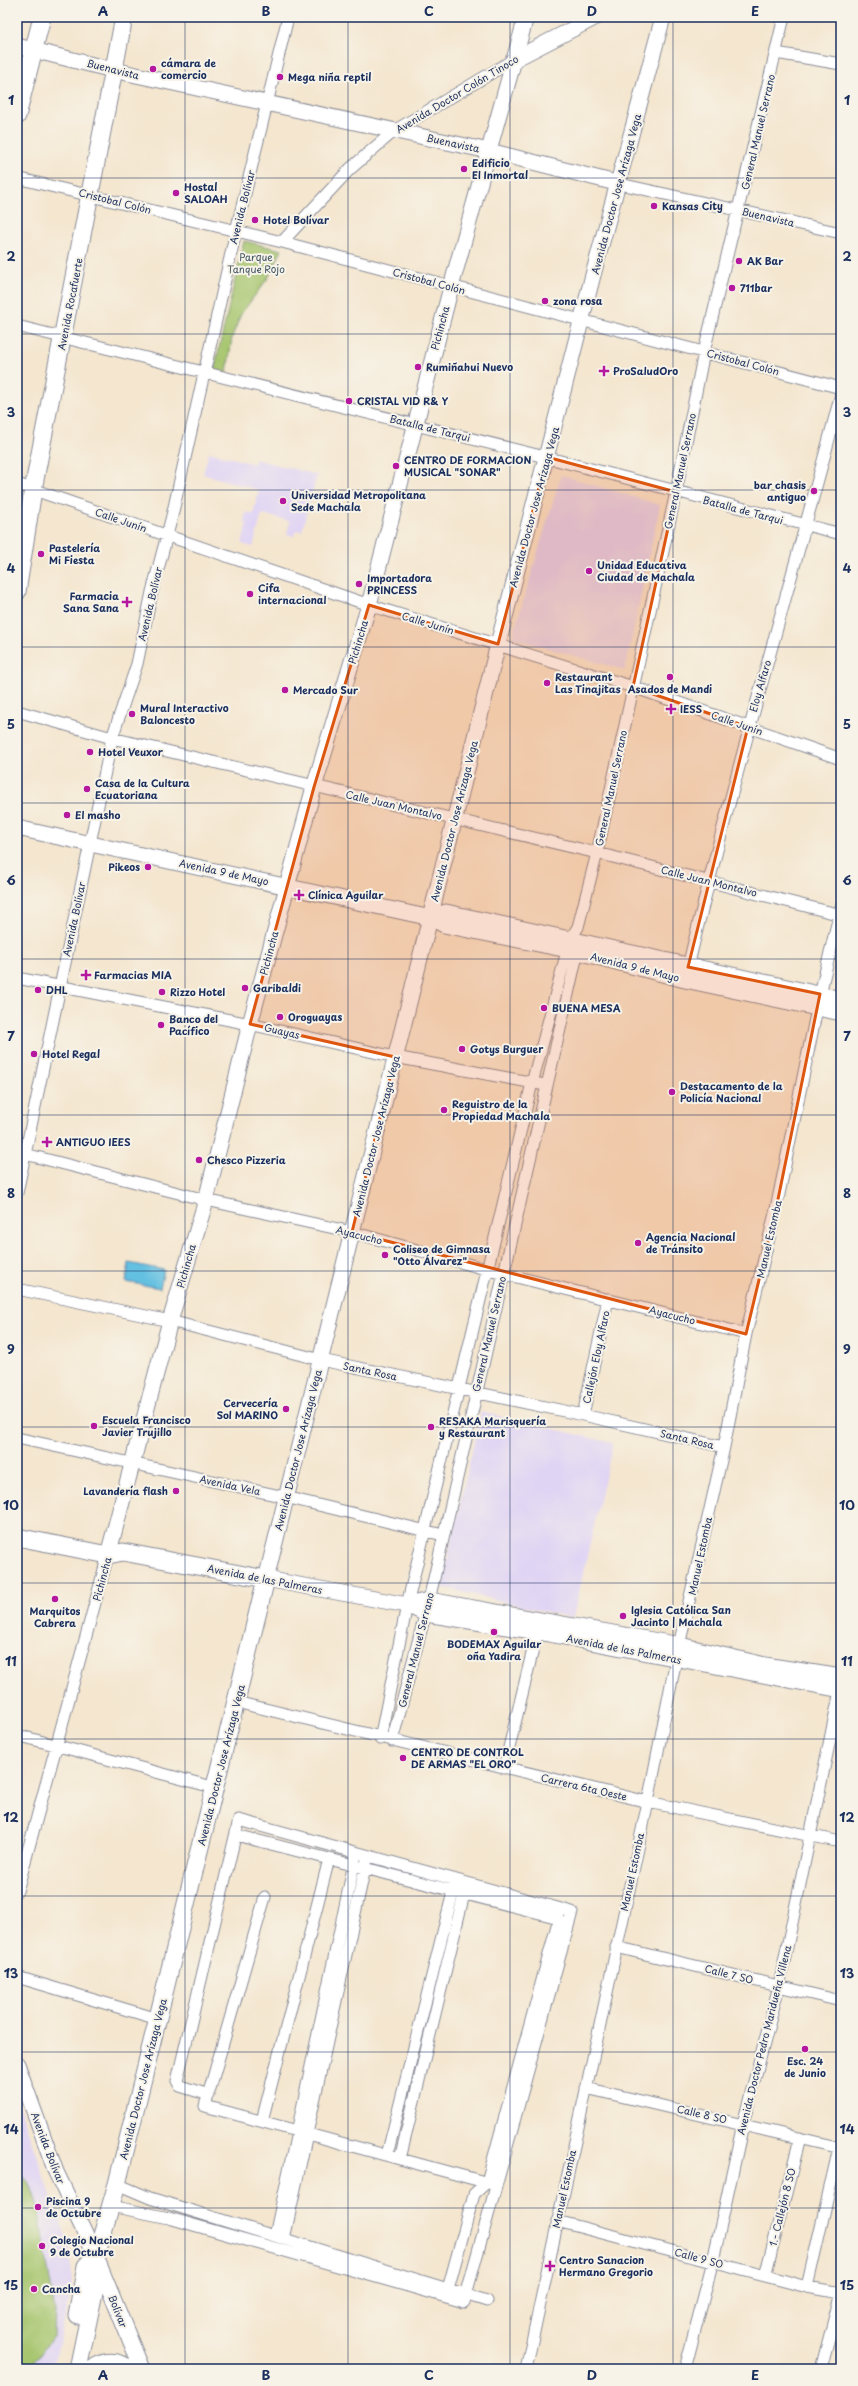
<svg xmlns="http://www.w3.org/2000/svg" width="858" height="2386" font-family="'Playpen Sans',sans-serif">
<rect width="100%" height="100%" fill="#f7f3e8"/>
<filter id="ink" filterUnits="userSpaceOnUse"><feTurbulence type="fractalNoise" baseFrequency=".025" numOctaves="2"/><feDisplacementMap in="SourceGraphic" scale="8" xChannelSelector="R" yChannelSelector="G"/><feConvolveMatrix kernelMatrix="1 2 1 2 8 2 1 2 1" color-interpolation-filters="sRGB"/></filter>
<filter id="wash" filterUnits="userSpaceOnUse"><feTurbulence type="fractalNoise" baseFrequency=".012" numOctaves="4" result="noise"/><feDisplacementMap in="SourceGraphic" scale="16" xChannelSelector="R" yChannelSelector="G"/><feGaussianBlur stdDeviation="0.9" result="paint"/><feColorMatrix in="noise" values="0 0 0 0 0 0 0 0 0 0 0 0 0 0 0 0 0 1.4 0 .05"/><feComposite in="paint" operator="in"/></filter>
<g filter="url(#wash)">
<rect width="100%" height="100%" fill="#f4e6cf"/>
<!-- built -->
<path fill="#e0d4f4" d="M209,452L254,464L255,459L317,475L302,531L296,530L294,536L287,534L290,521L262,514L253,547L242,544L247,523L244,522L246,512L253,514L259,490L203,474Z
M561,475L660,505L625,670L512,638Z
M481,1412L613,1443L573,1618L441,1587Z
M17,2101L65,2234L71,2258L72,2288L53,2369H17Z"/>
<!-- green -->
<path fill="#a5c46c" stroke="#607a65" d="M244,241L282,250L268,278L241,314L232,337L227,373L214,370Z
M17,2168L30,2183L38,2207L55,2311L54,2335L30,2369H17Z"/>
<!-- water -->
<path fill="#63c0e1" stroke="#3f78a0" d="M129,1263L164,1270L160,1288L126,1282Z"/>
</g>
<g filter="url(#ink)">
<g fill="none" stroke-linecap="round" stroke-linejoin="round">
<defs>
<path id="street" d="M776,53L841,64
M17,178L282,242L841,388
M620,184L841,233
M282,242L350,169L394,131L513,60
M17,326L545,457L841,534
M17,484L369,605L633,687L841,759
M17,711L112,738L597,853L841,915
M687,971C733,777 790,587 841,394
M17,978L250,1024L395,1057L540,1084
M17,1152L206,1200L352,1232L489,1270L746,1334
M17,1193L112,738L137,664L152,592L172,516L236,231L288,17
M17,1289L170,1321L321,1360L583,1415L724,1447
M583,1415L608,1299
M17,1438L285,1497L443,1535
M236,1702L648,1802L841,1842
M17,1735L216,1788
M380,1739L407,1605L532,1083L570,940L578,927L597,853L676,492L704,352L784,17
M392,1741L429,1600L579,946
M504,1768L539,1625
M236,1835L559,1918L487,2182L474,2194L448,2289
M17,1891L108,1555
M265,1897L205,2106L492,2184
M616,1947L841,2001
M17,1977L158,2019
M586,2088L841,2148
M262,2121L329,1859
M387,2155L455,1884
M400,2159L464,1894
M117,2184L150,2198L487,2301
M111,2206L169,2218L464,2302L572,1912L239,1820L177,2081L180,2086L209,2095
M557,2221L807,2287L841,2293L821,2369
M275,2236L355,1859
M284,2239L366,1863
M765,2276L800,2138
M807,2287L839,2148
M526,2369L648,1802L676,1659L724,1447L746,1334L776,1209L820,994L841,907
M685,2369L713,2261L743,2124L779,1986L841,1686"/>
<path id="secondary" d="M663,17L593,275L498,644L266,1579L407,1605L426,1614L538,1632L841,1690
M17,46L113,70L489,151L620,184
M513,60L596,17
M17,828L431,918L444,925L578,952L685,980L841,1013
M431,918L446,912L841,999
M108,1555L170,1321L206,1200L250,1024L314,787L369,605L451,287L526,17
M407,1605L429,1600L680,1645L765,1665L841,1677
M17,2064L56,2172L94,2252L142,2369"/>
<path id="primary" d="M17,116L42,17
M17,592L33,490L124,17
M17,1537L108,1555L123,1552L266,1579L117,2184L96,2256L98,2273L78,2369
M77,2315L86,2266L96,2256
M93,2369C104,2360 118,2360 129,2369"/>
</defs>
<!-- street casing -->
<use href="#street" stroke="#888a96" stroke-width="13"/>
<!-- secondary casing -->
<use href="#secondary" stroke="#888a96" stroke-width="17"/>
<!-- primary casing -->
<use href="#primary" stroke="#888a96" stroke-width="19"/>
<!-- street -->
<use href="#street" stroke="#fff" stroke-width="11"/>
<!-- secondary -->
<use href="#secondary" stroke="#fff" stroke-width="15"/>
<!-- primary -->
<use href="#primary" stroke="#fff" stroke-width="17"/>
</g>
</g>
<!-- marked area -->
<path fill="#de5710" fill-opacity="0.2" stroke="#de5710" stroke-width="3" stroke-linejoin="round" d="M547,457L676,492L633,687L748,727L688,967L820,994L776,1209L746,1334L352,1232L395,1057L250,1024L314,787L369,605L498,644Z"/>
<!-- grid -->
<path fill="none" stroke="#1b2f5e" stroke-width="1" stroke-opacity="0.55" d="M185,17V2369M348,17V2369M510,17V2369M673,17V2369M17,178H841M17,334H841M17,490H841M17,647H841M17,803H841M17,959H841M17,1115H841M17,1271H841M17,1427H841M17,1583H841M17,1739H841M17,1896H841M17,2052H841M17,2208H841"/>
<!-- markers -->
<g fill="#b5179e" stroke="#f7f3e8" stroke-width="1.5">
<circle cx="153" cy="69" r="4"/>
<circle cx="280" cy="77" r="4"/>
<circle cx="464" cy="169" r="4"/>
<circle cx="176" cy="193" r="4"/>
<circle cx="654" cy="206" r="4"/>
<circle cx="255" cy="220" r="4"/>
<circle cx="739" cy="261" r="4"/>
<circle cx="732" cy="288" r="4"/>
<circle cx="545" cy="301" r="4"/>
<circle cx="418" cy="367" r="4"/>
<path d="M602 365h4v4h4v4h-4v4h-4v-4h-4v-4h4z"/>
<circle cx="349" cy="401" r="4"/>
<circle cx="396" cy="466" r="4"/>
<circle cx="814" cy="491" r="4"/>
<circle cx="283" cy="501" r="4"/>
<circle cx="41" cy="554" r="4"/>
<circle cx="589" cy="571" r="4"/>
<circle cx="359" cy="584" r="4"/>
<circle cx="250" cy="594" r="4"/>
<path d="M125 596h4v4h4v4h-4v4h-4v-4h-4v-4h4z"/>
<circle cx="670" cy="677" r="4"/>
<circle cx="547" cy="683" r="4"/>
<circle cx="285" cy="690" r="4"/>
<path d="M669 703h4v4h4v4h-4v4h-4v-4h-4v-4h4z"/>
<circle cx="132" cy="714" r="4"/>
<circle cx="90" cy="752" r="4"/>
<circle cx="87" cy="789" r="4"/>
<circle cx="67" cy="815" r="4"/>
<circle cx="148" cy="867" r="4"/>
<path d="M297 889h4v4h4v4h-4v4h-4v-4h-4v-4h4z"/>
<path d="M84 969h4v4h4v4h-4v4h-4v-4h-4v-4h4z"/>
<circle cx="245" cy="988" r="4"/>
<circle cx="38" cy="990" r="4"/>
<circle cx="162" cy="992" r="4"/>
<circle cx="544" cy="1008" r="4"/>
<circle cx="280" cy="1017" r="4"/>
<circle cx="161" cy="1025" r="4"/>
<circle cx="462" cy="1049" r="4"/>
<circle cx="34" cy="1054" r="4"/>
<circle cx="672" cy="1092" r="4"/>
<circle cx="444" cy="1110" r="4"/>
<path d="M45 1136h4v4h4v4h-4v4h-4v-4h-4v-4h4z"/>
<circle cx="199" cy="1160" r="4"/>
<circle cx="638" cy="1243" r="4"/>
<circle cx="385" cy="1255" r="4"/>
<circle cx="286" cy="1409" r="4"/>
<circle cx="94" cy="1426" r="4"/>
<circle cx="431" cy="1427" r="4"/>
<circle cx="176" cy="1491" r="4"/>
<circle cx="55" cy="1599" r="4"/>
<circle cx="623" cy="1616" r="4"/>
<circle cx="494" cy="1632" r="4"/>
<circle cx="403" cy="1758" r="4"/>
<circle cx="805" cy="2049" r="4"/>
<circle cx="38" cy="2207" r="4"/>
<circle cx="42" cy="2246" r="4"/>
<path d="M548 2260h4v4h4v4h-4v4h-4v-4h-4v-4h4z"/>
<circle cx="34" cy="2289" r="4"/>
</g>
<g text-anchor="middle" stroke-width="4" stroke-linejoin="round" paint-order="stroke">
<!-- poi labels -->
<g font-size="10" font-weight="bold" fill="#1b2f5e" stroke="#f7f3e8" text-anchor="start">
<text x="161" y="67">cámara de<tspan x="161" dy="12">comercio</tspan></text>
<text x="288" y="81">Mega niña reptil</text>
<text x="472" y="167">Edificio<tspan x="472" dy="12">El Inmortal</tspan></text>
<text x="184" y="191">Hostal<tspan x="184" dy="12">SALOAH</tspan></text>
<text x="662" y="210">Kansas City</text>
<text x="263" y="224">Hotel Bolívar</text>
<text x="747" y="265">AK Bar</text>
<text x="740" y="292">711bar</text>
<text x="553" y="305">zona rosa</text>
<text x="426" y="371">Rumiñahui Nuevo</text>
<text x="613" y="375">ProSaludOro</text>
<text x="357" y="405">CRISTAL VID R&amp; Y</text>
<text x="404" y="464">CENTRO DE FORMACION<tspan x="404" dy="12">MUSICAL "SONAR"</tspan></text>
<text x="806" y="489" text-anchor="end">bar chasis<tspan x="806" dy="12">antiguo</tspan></text>
<text x="291" y="499">Universidad Metropolitana<tspan x="291" dy="12">Sede Machala</tspan></text>
<text x="49" y="552">Pastelería<tspan x="49" dy="12">Mi Fiesta</tspan></text>
<text x="597" y="569">Unidad Educativa<tspan x="597" dy="12">Ciudad de Machala</tspan></text>
<text x="367" y="582">Importadora<tspan x="367" dy="12">PRINCESS</tspan></text>
<text x="258" y="592">Cifa<tspan x="258" dy="12">internacional</tspan></text>
<text x="119" y="600" text-anchor="end">Farmacia<tspan x="119" dy="12">Sana Sana</tspan></text>
<text x="555" y="681">Restaurant<tspan x="555" dy="12">Las Tinajitas</tspan></text>
<text x="670" y="693" text-anchor="middle">Asados de Mandi</text>
<text x="293" y="694">Mercado Sur</text>
<text x="140" y="712">Mural Interactivo<tspan x="140" dy="12">Baloncesto</tspan></text>
<text x="680" y="713">IESS</text>
<text x="98" y="756">Hotel Veuxor</text>
<text x="95" y="787">Casa de la Cultura<tspan x="95" dy="12">Ecuatoriana</tspan></text>
<text x="75" y="819">El masho</text>
<text x="140" y="871" text-anchor="end">Pikeos</text>
<text x="308" y="899">Clínica Aguilar</text>
<text x="94" y="979">Farmacias MIA</text>
<text x="253" y="992">Garibaldi</text>
<text x="46" y="994">DHL</text>
<text x="170" y="996">Rizzo Hotel</text>
<text x="552" y="1012">BUENA MESA</text>
<text x="288" y="1021">Oroguayas</text>
<text x="169" y="1023">Banco del<tspan x="169" dy="12">Pacífico</tspan></text>
<text x="470" y="1053">Gotys Burguer</text>
<text x="42" y="1058">Hotel Regal</text>
<text x="680" y="1090">Destacamento de la<tspan x="680" dy="12">Policía Nacional</tspan></text>
<text x="452" y="1108">Reguistro de la<tspan x="452" dy="12">Propiedad Machala</tspan></text>
<text x="56" y="1146">ANTIGUO IEES</text>
<text x="207" y="1164">Chesco Pizzeria</text>
<text x="646" y="1241">Agencia Nacional<tspan x="646" dy="12">de Tránsito</tspan></text>
<text x="393" y="1253">Coliseo de Gimnasa<tspan x="393" dy="12">"Otto Álvarez"</tspan></text>
<text x="278" y="1407" text-anchor="end">Cervecería<tspan x="278" dy="12">Sol MARINO</tspan></text>
<text x="102" y="1424">Escuela Francisco<tspan x="102" dy="12">Javier Trujillo</tspan></text>
<text x="439" y="1425">RESAKA Marisquería<tspan x="439" dy="12">y Restaurant</tspan></text>
<text x="168" y="1495" text-anchor="end">Lavandería flash</text>
<text x="631" y="1614">Iglesia Católica San<tspan x="631" dy="12">Jacinto | Machala</tspan></text>
<text x="55" y="1615" text-anchor="middle">Marquitos<tspan x="55" dy="12">Cabrera</tspan></text>
<text x="494" y="1648" text-anchor="middle">BODEMAX Aguilar<tspan x="494" dy="12">oña Yadira</tspan></text>
<text x="411" y="1756">CENTRO DE CONTROL<tspan x="411" dy="12">DE ARMAS "EL ORO"</tspan></text>
<text x="805" y="2065" text-anchor="middle">Esc. 24<tspan x="805" dy="12">de Junio</tspan></text>
<text x="46" y="2205">Piscina 9<tspan x="46" dy="12">de Octubre</tspan></text>
<text x="50" y="2244">Colegio Nacional<tspan x="50" dy="12">9 de Octubre</tspan></text>
<text x="559" y="2264">Centro Sanacion<tspan x="559" dy="12">Hermano Gregorio</tspan></text>
<text x="42" y="2293">Cancha</text>
</g>
<!-- street labels -->
<g font-size="10" fill="#1b2f5e" stroke="#f7f3e8">
<text transform="translate(113 69) rotate(14)" y="4">Buenavista</text>
<text transform="translate(457 94) rotate(-31)" y="4">Avenida Doctor Colón Tinoco</text>
<text transform="translate(758 132) rotate(-77)" y="4">General Manuel Serrano</text>
<text transform="translate(453 143) rotate(12)" y="4">Buenavista</text>
<text transform="translate(616 194) rotate(-75)" y="4">Avenida Doctor Jose Arízaga Vega</text>
<text transform="translate(115 201) rotate(14)" y="4">Cristobal Colón</text>
<text transform="translate(242 207) rotate(-76)" y="4">Avenida Bolívar</text>
<text transform="translate(768 217) rotate(13)" y="4">Buenavista</text>
<text transform="translate(429 281) rotate(15)" y="4">Cristobal Colón</text>
<text transform="translate(70 304) rotate(-79)" y="4">Avenida Rocafuerte</text>
<text transform="translate(440 328) rotate(-75)" y="4">Pichincha</text>
<text transform="translate(743 362) rotate(15)" y="4">Cristobal Colón</text>
<text transform="translate(430 428) rotate(14)" y="4">Batalla de Tarqui</text>
<text transform="translate(680 471) rotate(-78)" y="4">General Manuel Serrano</text>
<text transform="translate(534 507) rotate(-75)" y="4">Avenida Doctor Jose Arízaga Vega</text>
<text transform="translate(743 510) rotate(15)" y="4">Batalla de Tarqui</text>
<text transform="translate(121 520) rotate(19)" y="4">Calle Junín</text>
<text transform="translate(150 604) rotate(-77)" y="4">Avenida Bolívar</text>
<text transform="translate(428 623) rotate(17)" y="4">Calle Junín</text>
<text transform="translate(358 642) rotate(-73)" y="4">Pichincha</text>
<text transform="translate(760 686) rotate(-74)" y="4">Eloy Alfaro</text>
<text transform="translate(737 723) rotate(19)" y="4">Calle Junín</text>
<text transform="translate(611 788) rotate(-78)" y="4">General Manuel Serrano</text>
<text transform="translate(394 805) rotate(13)" y="4">Calle Juan Montalvo</text>
<text transform="translate(454 821) rotate(-76)" y="4">Avenida Doctor Jose Arízaga Vega</text>
<text transform="translate(224 872) rotate(12)" y="4">Avenida 9 de Mayo</text>
<text transform="translate(709 881) rotate(14)" y="4">Calle Juan Montalvo</text>
<text transform="translate(74 919) rotate(-78)" y="4">Avenida Bolívar</text>
<text transform="translate(269 953) rotate(-75)" y="4">Pichincha</text>
<text transform="translate(635 967) rotate(14)" y="4">Avenida 9 de Mayo</text>
<text transform="translate(282 1031) rotate(13)" y="4">Guayas</text>
<text transform="translate(376 1136) rotate(-76)" y="4">Avenida Doctor Jose Arízaga Vega</text>
<text transform="translate(359 1235) rotate(14)" y="4">Ayacucho</text>
<text transform="translate(769 1239) rotate(-77)" y="4">Manuel Estomba</text>
<text transform="translate(186 1266) rotate(-74)" y="4">Pichincha</text>
<text transform="translate(672 1315) rotate(14)" y="4">Ayacucho</text>
<text transform="translate(489 1334) rotate(-77)" y="4">General Manuel Serrano</text>
<text transform="translate(596 1357) rotate(-78)" y="4">Callejón Eloy Alfaro</text>
<text transform="translate(370 1371) rotate(12)" y="4">Santa Rosa</text>
<text transform="translate(687 1439) rotate(13)" y="4">Santa Rosa</text>
<text transform="translate(298 1450) rotate(-76)" y="4">Avenida Doctor Jose Arízaga Vega</text>
<text transform="translate(230 1485) rotate(12)" y="4">Avenida Vela</text>
<text transform="translate(700 1556) rotate(-78)" y="4">Manuel Estomba</text>
<text transform="translate(102 1579) rotate(-75)" y="4">Pichincha</text>
<text transform="translate(265 1579) rotate(11)" y="4">Avenida de las Palmeras</text>
<text transform="translate(624 1649) rotate(11)" y="4">Avenida de las Palmeras</text>
<text transform="translate(416 1650) rotate(-76)" y="4">General Manuel Serrano</text>
<text transform="translate(221 1765) rotate(-76)" y="4">Avenida Doctor Jose Arízaga Vega</text>
<text transform="translate(584 1787) rotate(13)" y="4">Carrera 6ta Oeste</text>
<text transform="translate(632 1872) rotate(-78)" y="4">Manuel Estomba</text>
<text transform="translate(729 1974) rotate(14)" y="4">Calle 7 SO</text>
<text transform="translate(764 2040) rotate(-76)" y="4">Avenida Doctor Pedro Maridueña Villena</text>
<text transform="translate(143 2079) rotate(-76)" y="4">Avenida Doctor Jose Arízaga Vega</text>
<text transform="translate(702 2114) rotate(13)" y="4">Calle 8 SO</text>
<text transform="translate(48 2148) rotate(69)" y="4">Avenida Bolívar</text>
<text transform="translate(564 2189) rotate(-78)" y="4">Manuel Estomba</text>
<text transform="translate(782 2207) rotate(-76)" y="4">1.- Callejón 8 SO</text>
<text transform="translate(699 2258) rotate(15)" y="4">Calle 9 SO</text>
<text transform="translate(118 2311) rotate(68)" y="4">Bolívar</text>
</g>
<!-- park labels -->
<g font-size="10" fill="#3e5462" stroke="#f7f3e8">
<text x="256" y="261">Parque<tspan x="256" dy="12">Tanque Rojo</tspan></text>
</g>
</g>
<!-- margin -->
<rect width="858" height="2386" fill="none" stroke="#f7f3e8" stroke-width="44"/>
<rect x="22" y="22" width="814" height="2342" fill="none" stroke="#1b2f5e" stroke-width="1.5"/>
<g font-size="13" text-anchor="middle" font-weight="bold" fill="#1b2f5e">
<text x="103" y="16">A</text>
<text x="266" y="16">B</text>
<text x="429" y="16">C</text>
<text x="592" y="16">D</text>
<text x="755" y="16">E</text>
<text x="11" y="105">1</text>
<text x="847" y="105">1</text>
<text x="11" y="261">2</text>
<text x="847" y="261">2</text>
<text x="11" y="417">3</text>
<text x="847" y="417">3</text>
<text x="11" y="573">4</text>
<text x="847" y="573">4</text>
<text x="11" y="729">5</text>
<text x="847" y="729">5</text>
<text x="11" y="885">6</text>
<text x="847" y="885">6</text>
<text x="11" y="1041">7</text>
<text x="847" y="1041">7</text>
<text x="11" y="1198">8</text>
<text x="847" y="1198">8</text>
<text x="11" y="1354">9</text>
<text x="847" y="1354">9</text>
<text x="11" y="1510">10</text>
<text x="847" y="1510">10</text>
<text x="11" y="1666">11</text>
<text x="847" y="1666">11</text>
<text x="11" y="1822">12</text>
<text x="847" y="1822">12</text>
<text x="11" y="1978">13</text>
<text x="847" y="1978">13</text>
<text x="11" y="2134">14</text>
<text x="847" y="2134">14</text>
<text x="11" y="2290">15</text>
<text x="847" y="2290">15</text>
<text x="103" y="2380">A</text>
<text x="266" y="2380">B</text>
<text x="429" y="2380">C</text>
<text x="592" y="2380">D</text>
<text x="755" y="2380">E</text>
</g>
</svg>
